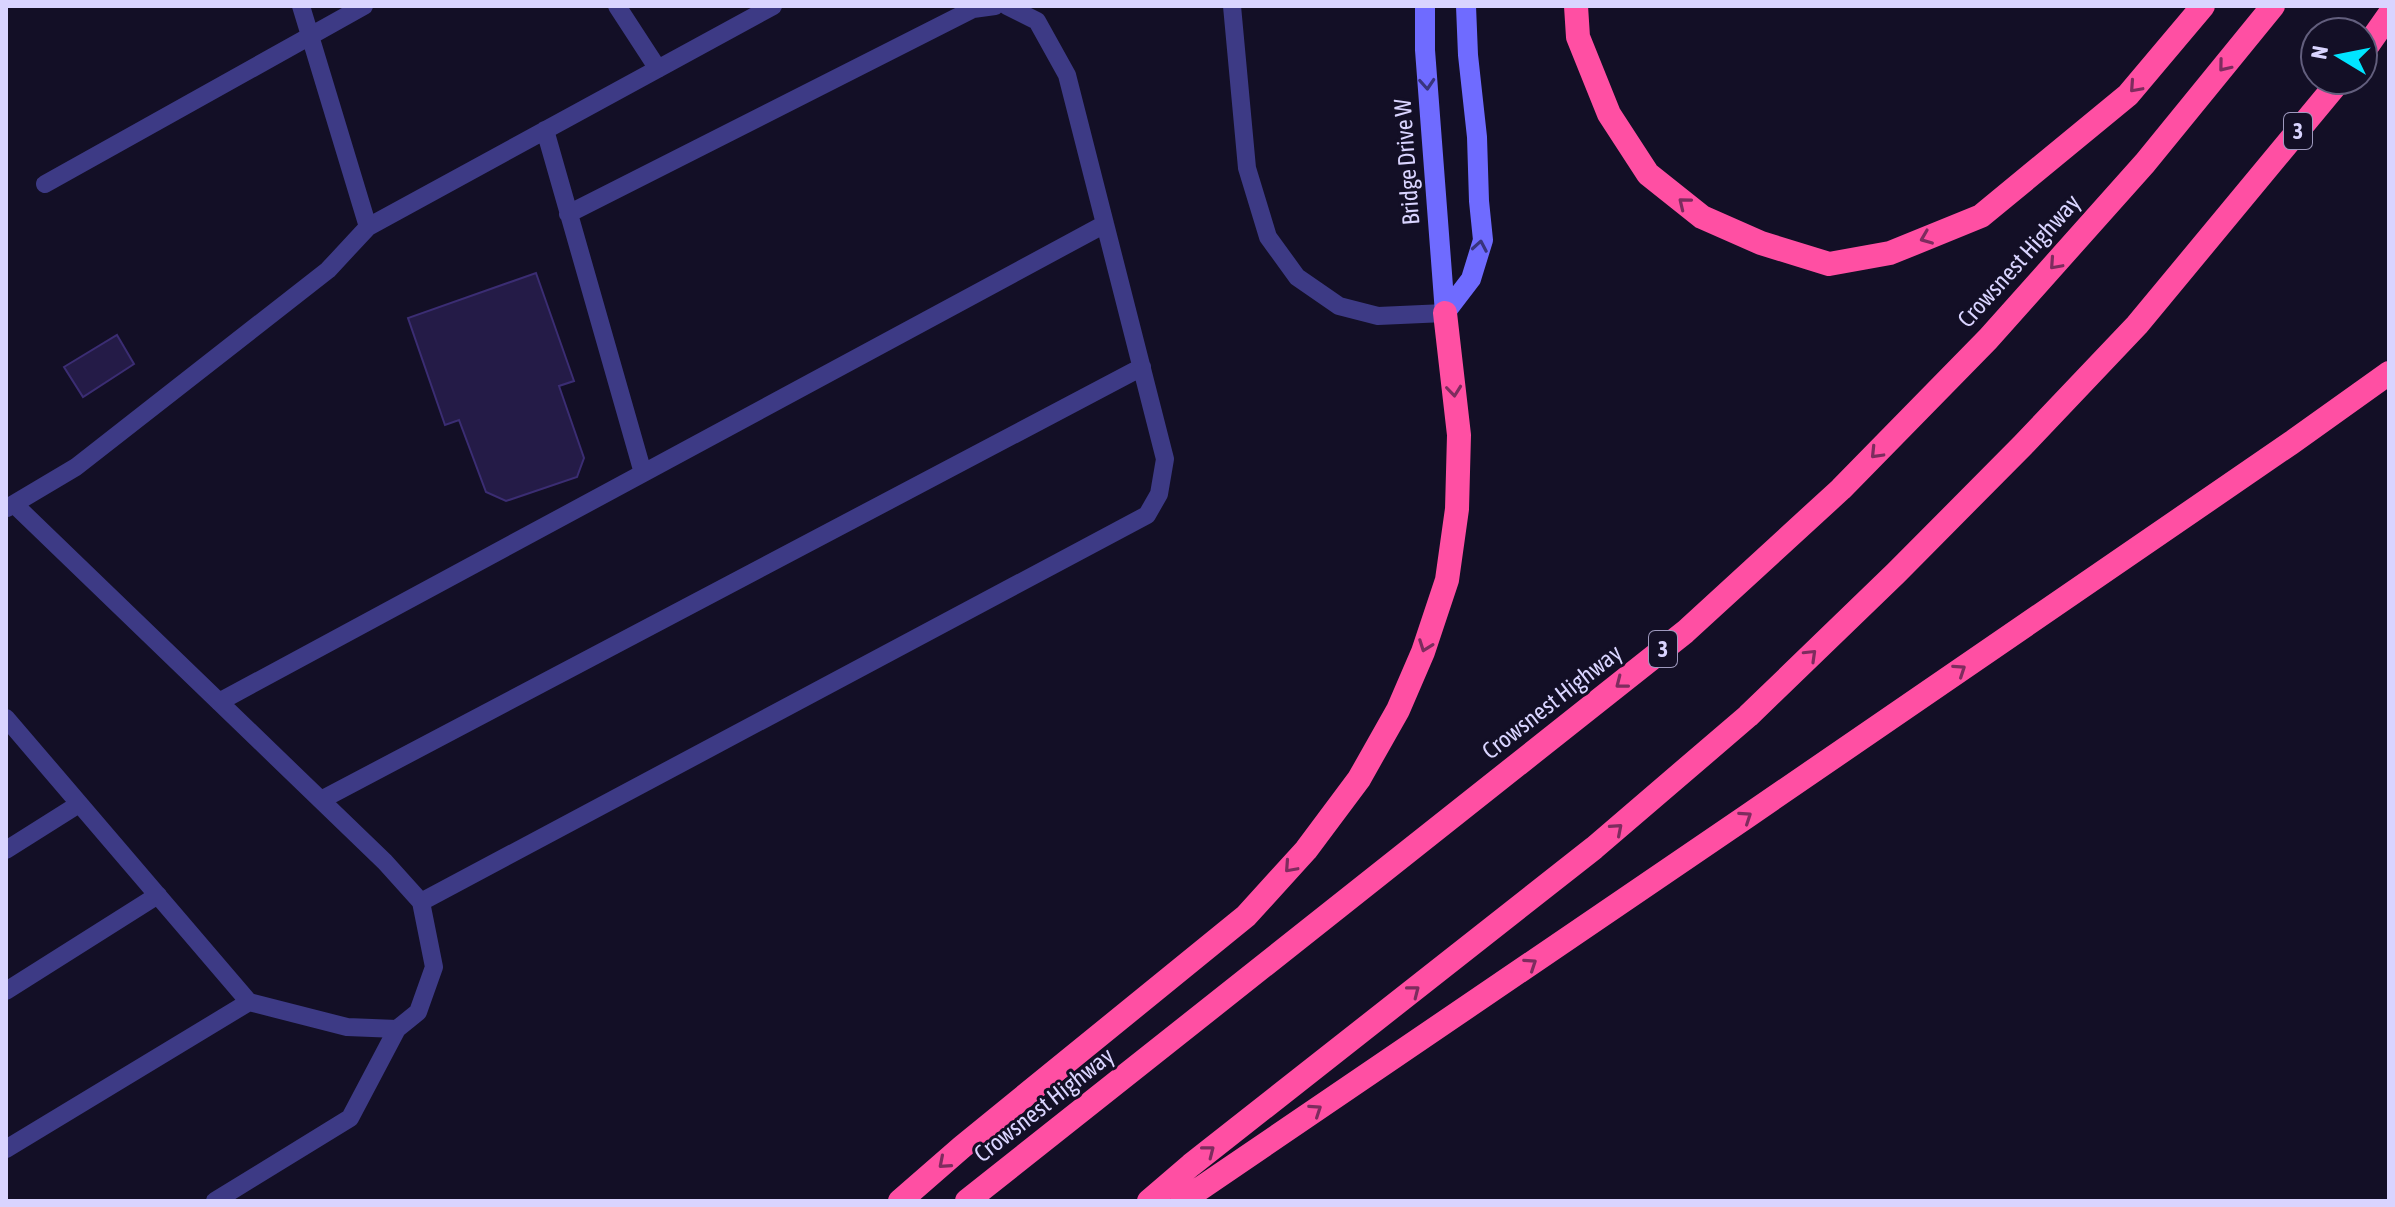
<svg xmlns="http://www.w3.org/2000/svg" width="2395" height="1207" font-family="'Asap Condensed',sans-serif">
<rect width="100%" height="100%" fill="#130f26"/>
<!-- building -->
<path fill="#241b47" stroke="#3b2d73" stroke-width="2" d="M536,273L574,381L559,386L584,458L577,477L506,501L486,492L459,420L445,425L408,318Z
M117,335L134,364L83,397L64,367Z"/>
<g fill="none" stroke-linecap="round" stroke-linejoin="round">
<!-- lane -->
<path stroke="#3d3a85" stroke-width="18" d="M301,6L368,227
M617,6L658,69
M1232,6L1247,168L1268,237L1297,277L1339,306L1378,316L1445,313
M545,130L643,473
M45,184L364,6
M568,214L973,9L995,6
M15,505L385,862L421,902L1147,515L1159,494L1165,459L1067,75L1037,21L1007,6
M7,508L76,467L328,270L368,227L773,6
M219,702L1105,224
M6,718L249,1002L6,1149
M321,800L1142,367
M6,850L79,804
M6,991L158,895
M249,1002L347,1027L397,1029L418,1012L434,967L421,902
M215,1201L350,1118L397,1029"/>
<!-- secondary -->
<path stroke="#6f6bff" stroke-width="20" d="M1425,6V50L1445,313
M1445,313L1471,279L1483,240L1479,201L1477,137L1468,55L1466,6"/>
<!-- highway -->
<path stroke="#ff4fa3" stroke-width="24" d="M1576,6L1578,37L1609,114L1648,174L1702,217L1761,243L1829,264L1890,253L1981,216L2128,95L2203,6
M2363,52L2389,15
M900,1201L962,1147L1246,916L1306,850L1359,779L1398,710L1423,652L1447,580L1457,509L1459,435L1445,313
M967,1201L1685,632L1841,489L1988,339L2145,163L2273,6
M1149,1201L1191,1165L1594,848L1748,716L1896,573L2023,445L2137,325L2340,80
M1182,1201L1746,817L2291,443L2389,373"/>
</g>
<!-- one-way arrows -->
<defs><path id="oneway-chevron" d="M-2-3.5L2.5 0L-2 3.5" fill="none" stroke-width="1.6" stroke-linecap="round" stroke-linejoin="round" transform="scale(2)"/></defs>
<g stroke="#7d2c5e">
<use href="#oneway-chevron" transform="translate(2224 66) rotate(129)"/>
<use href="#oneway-chevron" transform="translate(2135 87) rotate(132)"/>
<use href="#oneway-chevron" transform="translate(1684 203) rotate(-141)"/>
<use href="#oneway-chevron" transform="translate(1926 238) rotate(158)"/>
<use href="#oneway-chevron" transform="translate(2055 264) rotate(132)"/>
<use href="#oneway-chevron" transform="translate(1454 391) rotate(84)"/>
<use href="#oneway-chevron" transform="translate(1876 453) rotate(134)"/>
<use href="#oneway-chevron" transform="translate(1425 646) rotate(110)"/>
<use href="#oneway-chevron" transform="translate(1811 655) rotate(-44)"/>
<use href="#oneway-chevron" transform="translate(1960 670) rotate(-34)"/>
<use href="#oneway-chevron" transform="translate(1621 683) rotate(142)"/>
<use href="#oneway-chevron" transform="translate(1746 817) rotate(-34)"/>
<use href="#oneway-chevron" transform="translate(1617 829) rotate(-41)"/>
<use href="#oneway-chevron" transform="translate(1290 867) rotate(132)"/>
<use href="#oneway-chevron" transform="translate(1531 964) rotate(-34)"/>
<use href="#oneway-chevron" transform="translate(1414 991) rotate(-38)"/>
<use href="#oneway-chevron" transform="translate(1316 1110) rotate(-34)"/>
<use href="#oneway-chevron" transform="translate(1209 1151) rotate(-38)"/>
<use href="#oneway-chevron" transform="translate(944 1163) rotate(139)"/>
</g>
<g stroke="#38347d">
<use href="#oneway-chevron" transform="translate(1427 84) rotate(86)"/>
<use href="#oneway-chevron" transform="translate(1480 246) rotate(-80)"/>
</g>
<g text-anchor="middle" stroke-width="6" stroke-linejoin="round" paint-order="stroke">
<!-- shield labels -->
<g fill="#130f26" stroke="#9e99be" stroke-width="2">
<rect x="2284" y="113" width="28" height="36" rx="6"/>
<rect x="1649" y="631" width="28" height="36" rx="6"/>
</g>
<g font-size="22" font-weight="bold" fill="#d9d4ff">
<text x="2298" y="139">3</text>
<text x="1663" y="657">3</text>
</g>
<!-- street labels -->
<g font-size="24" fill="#d9d4ff" stroke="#130f26">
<text transform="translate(1407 162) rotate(-94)" y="8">Bridge Drive W</text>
<text transform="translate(2019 261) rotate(-48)" y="8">Crowsnest Highway</text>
<text transform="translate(1552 702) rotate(-38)" y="8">Crowsnest Highway</text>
<text transform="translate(1044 1105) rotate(-38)" y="8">Crowsnest Highway</text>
</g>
</g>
<!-- border -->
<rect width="2395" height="1207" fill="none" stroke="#d9d4ff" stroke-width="16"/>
<!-- north arrow -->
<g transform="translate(2339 56) rotate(280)"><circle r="38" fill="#130f26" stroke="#625e7d" stroke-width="2"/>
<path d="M0-6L14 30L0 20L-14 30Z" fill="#00e5ff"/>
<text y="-12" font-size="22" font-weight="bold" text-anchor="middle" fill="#d9d4ff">N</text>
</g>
</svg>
